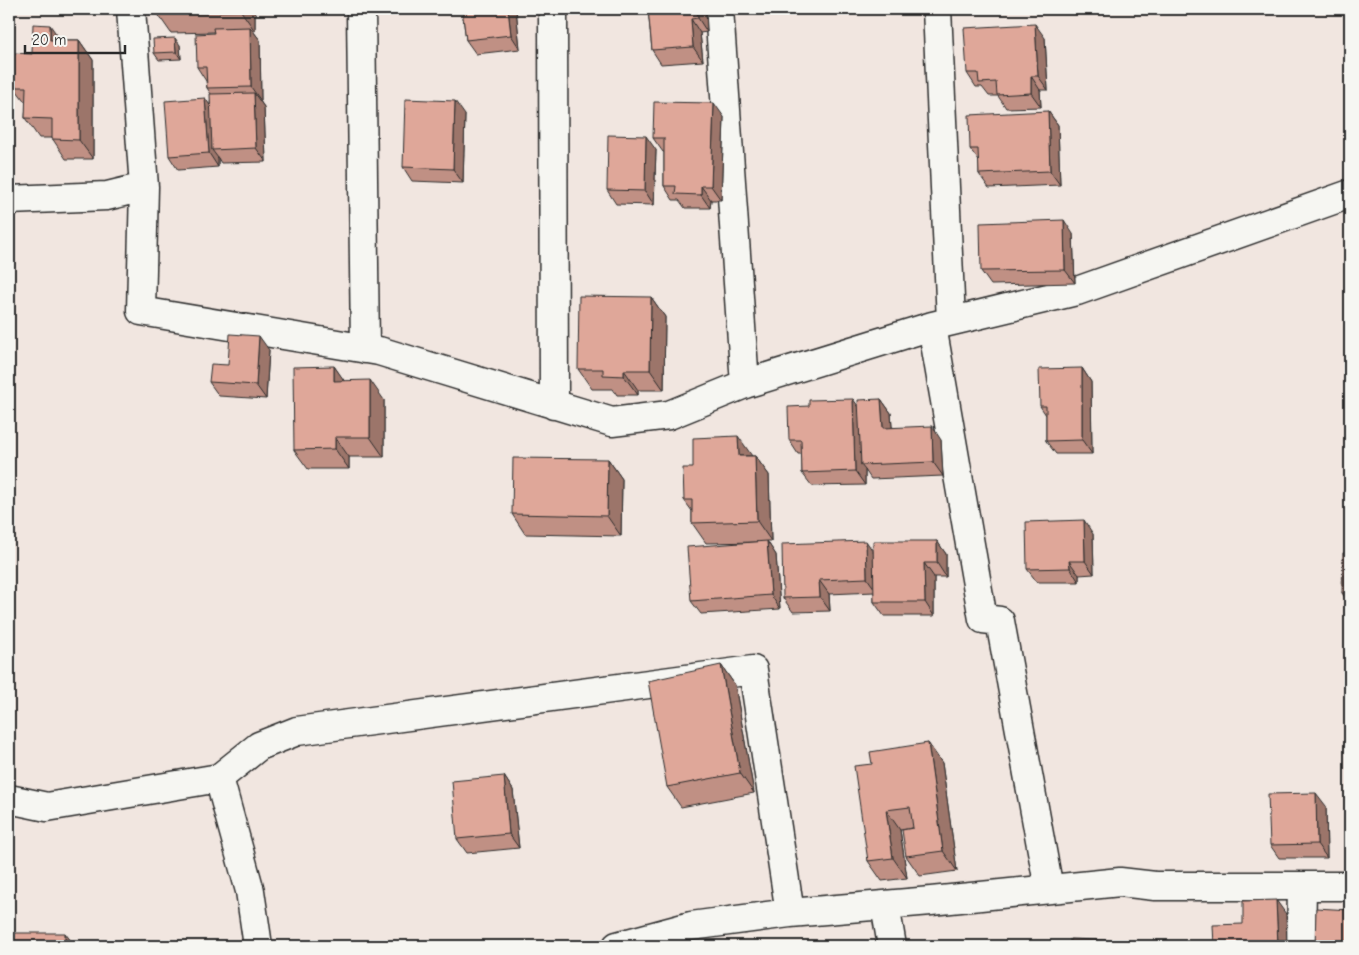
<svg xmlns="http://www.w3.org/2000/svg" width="1359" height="955" font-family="'Comic Neue',sans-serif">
<rect width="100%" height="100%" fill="#f1e6e0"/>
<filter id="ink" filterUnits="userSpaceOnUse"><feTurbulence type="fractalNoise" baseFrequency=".02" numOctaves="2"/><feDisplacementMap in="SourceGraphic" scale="10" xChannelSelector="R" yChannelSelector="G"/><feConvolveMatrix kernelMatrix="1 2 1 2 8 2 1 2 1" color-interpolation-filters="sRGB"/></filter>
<g filter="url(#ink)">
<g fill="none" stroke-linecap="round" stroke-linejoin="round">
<defs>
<path id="minor" d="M131,9L144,187L141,311L379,351L612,422L669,415L745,384L932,326L1077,291L1350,194
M361,9L365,349
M553,9L554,405
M719,9L745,384
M937,9L951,321
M9,200L107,196L144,187
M932,326L983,619L1000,621L1049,889
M9,799L47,807L219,778
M885,905L892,946
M258,946L250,891L219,778L259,746L297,731L753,670L790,913
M617,946L691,926L790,913L931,901L1120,882L1155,886H1350
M1301,946L1302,886"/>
</defs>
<!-- minor casing -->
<use href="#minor" stroke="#2b2b2b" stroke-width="31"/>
<!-- minor -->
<use href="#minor" stroke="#f6f6f2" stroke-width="28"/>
</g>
<!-- wall -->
<path fill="#c09084" stroke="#2b2b2b" d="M157,9H255V31H253L260,40L261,101H260L264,107L266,162L221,163L218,158V167L178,170L169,156L210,105L211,94L207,88L206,81L197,67L214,32L171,33L157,13Z
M462,9H516L520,49L476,54L466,40Z
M648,9H706L707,32L700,33L703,61L661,64L652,50Z
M1045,38L1048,90H1040L1041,107L1006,108L998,96H989L982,87H976L967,73Z
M61,40H79L93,60V159H66L52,138H39L25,118L26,103L14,87L32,54Z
M180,45L181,59L159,60L154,53Z
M1048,111L1058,125L1060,185L989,188L979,174V161L970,149Z
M465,115L463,183L412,181L403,167Z
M724,117L721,200H711L710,208H685L679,200H673L664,186V152H663L653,138Z
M656,150L654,205L616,204L607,190Z
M1073,234L1075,283L991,285L981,271Z
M651,297L665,317L664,390H638V395H617L613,389H592L578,369Z
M269,350L266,399L219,396L209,382Z
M334,366L344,381L384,400V457H349V469H308L294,450Z
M1082,368L1091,382L1092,454H1056L1046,441V415L1040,406Z
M881,399L891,413L892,427L941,440L943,476L871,479L865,470V485L812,486L802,473V454H798L789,440L859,406Z
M751,456H755L769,475L771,541H767L776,555L780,609L701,614L691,601L758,542L706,543L692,523V511L684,500L693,468Z
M608,459L622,479L621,536L525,534L512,514Z
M1093,534L1094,574L1079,575V582H1037L1027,569Z
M937,541L946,554V577H934V616H884L874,602V592L829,594L830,611L793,612L783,598L873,552Z
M1350,553V605L1342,593Z
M721,665L735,685L754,793L681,807L667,787Z
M928,743L942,763L957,871L920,876L906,856L913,828L900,830L907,878L882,881L868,861L872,764Z
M504,776L513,790L519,848L467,853L457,839Z
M1326,806L1327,858H1279L1270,845Z"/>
<!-- shaded-wall -->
<path fill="#9c756b" stroke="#2b2b2b" d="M241,9H255V31L241,11Z
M508,9H516L520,49L511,35Z
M697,9H706L707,32L698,18Z
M691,19L700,33L703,61L693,47Z
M1035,24L1045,38L1048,90L1038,76Z
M50,25L64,45L50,40Z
M250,27L260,40L261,101L251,87Z
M175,38L180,45L181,59L176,52Z
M79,40L93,60V159L79,140Z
M1031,76L1040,90L1041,107L1031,93Z
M254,93L264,107L266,162L256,148Z
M205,98L214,111L212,150L218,158V167L209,153Z
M455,101L465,115L463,183L453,169Z
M714,103L724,117L721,200L711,186Z
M1048,111L1058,125L1060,185L1050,171Z
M646,136L656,150L654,205L645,191Z
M701,186L711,200L710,208L701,195Z
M1064,220L1073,234L1075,283L1065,270Z
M651,297L665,317L664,390L650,370Z
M259,336L269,350L266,399L256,385Z
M334,366L348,386L334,381Z
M1082,368L1091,382L1092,454L1082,440Z
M624,370L638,390V395L624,376Z
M370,380L384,400V457L370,437Z
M853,399L863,413L861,465L865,470V485L855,471Z
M881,399L891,413L893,441L883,428Z
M932,426L941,440L943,476L933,462Z
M738,436L752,456H739Z
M335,437L349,457V469L335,449Z
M755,456L769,475L771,541L757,521Z
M608,459L622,479L621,536L607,516Z
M1084,520L1093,534L1094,574L1085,561Z
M767,541L776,555L780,609L771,595Z
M866,541L875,554L877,592L867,578Z
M937,541L946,554V577L937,563Z
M1069,561L1079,575V582L1070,568Z
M924,563L934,577V616L925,602Z
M819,580L829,594L830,611L820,597Z
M721,665L735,685L754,793L740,773Z
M928,743L942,763L957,871L943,851Z
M504,776L513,790L519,848L509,834Z
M1316,793L1326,806L1327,858L1317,844Z
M886,810L900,830L907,878L893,858Z
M1276,900L1286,914L1287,946H1278Z
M65,933L75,946H65Z"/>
<!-- building -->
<path fill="#dfa799" stroke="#2b2b2b" d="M157,9H241V11L157,13Z
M462,9H508L511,35L466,40Z
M648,9H697L698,18L691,19L693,47L652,50Z
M33,24L50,25V40H79V140L52,139V119L25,118L26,87H14V53L32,54Z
M1035,24L1038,76H1031V93L997,95L996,82L979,83L978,73H967L964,28Z
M250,27L251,87L207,88L206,67H197L196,34L214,33L213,28Z
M175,38L176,52L154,53L153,39Z
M254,93L256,148L212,150L210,94Z
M205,98L209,153L169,156L165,101Z
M405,99L455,101L453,169L403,167Z
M654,102L714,103L711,186H701V195L675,194L676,186H664V138H653Z
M1048,111L1050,171L979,174L978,149H970L969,115Z
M608,135L646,136L645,191L607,190Z
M1064,220L1065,270L981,271L980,223Z
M579,296L651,297L650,370H624V376L603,375V369H578Z
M230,334L259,336L256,385L209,382L211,364L228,365Z
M334,366V381L370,380V437H335V449L294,450L293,367Z
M1082,368V440L1046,441V406H1040L1039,369Z
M853,399L855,471L802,473L801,440H789L788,407L809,406V400Z
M881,399L883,428L932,426L933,462L861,465L858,400Z
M738,436L739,456H755L757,521L692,523V500H684L683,468H693V438Z
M513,458L608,459L607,516L512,514Z
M1084,520L1085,561H1069L1070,568L1027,569L1026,522Z
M767,541L771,595L691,601L687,547Z
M866,541L867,578L819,580L820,597L783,598L782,544Z
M873,541H937V563H924L925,602H874Z
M1343,553H1350V593H1342Z
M721,665L740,773L667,787L648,681Z
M928,743L943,851L906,856L902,830L913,828L910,807L886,810L893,858L868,861L854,766L872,764L870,752Z
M504,776L509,834L457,839L452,781Z
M1316,793L1317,844L1270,845L1268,794Z
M1276,900L1278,946H1214L1213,925L1243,924V901Z
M1316,908L1350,910V946H1315Z
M9,933H65V946H9Z
M1070,939L1150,942L1149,946H1070Z"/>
</g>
<!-- margin -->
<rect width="1359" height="955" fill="none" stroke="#f6f6f2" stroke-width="30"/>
<rect x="15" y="15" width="1329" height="925" fill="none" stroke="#2b2b2b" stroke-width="2" filter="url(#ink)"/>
<!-- scale -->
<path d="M25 45v8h100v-8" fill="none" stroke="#2b2b2b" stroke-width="2.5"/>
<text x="32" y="45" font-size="15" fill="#2b2b2b" stroke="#f6f6f2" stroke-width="4" paint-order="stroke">20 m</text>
</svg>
